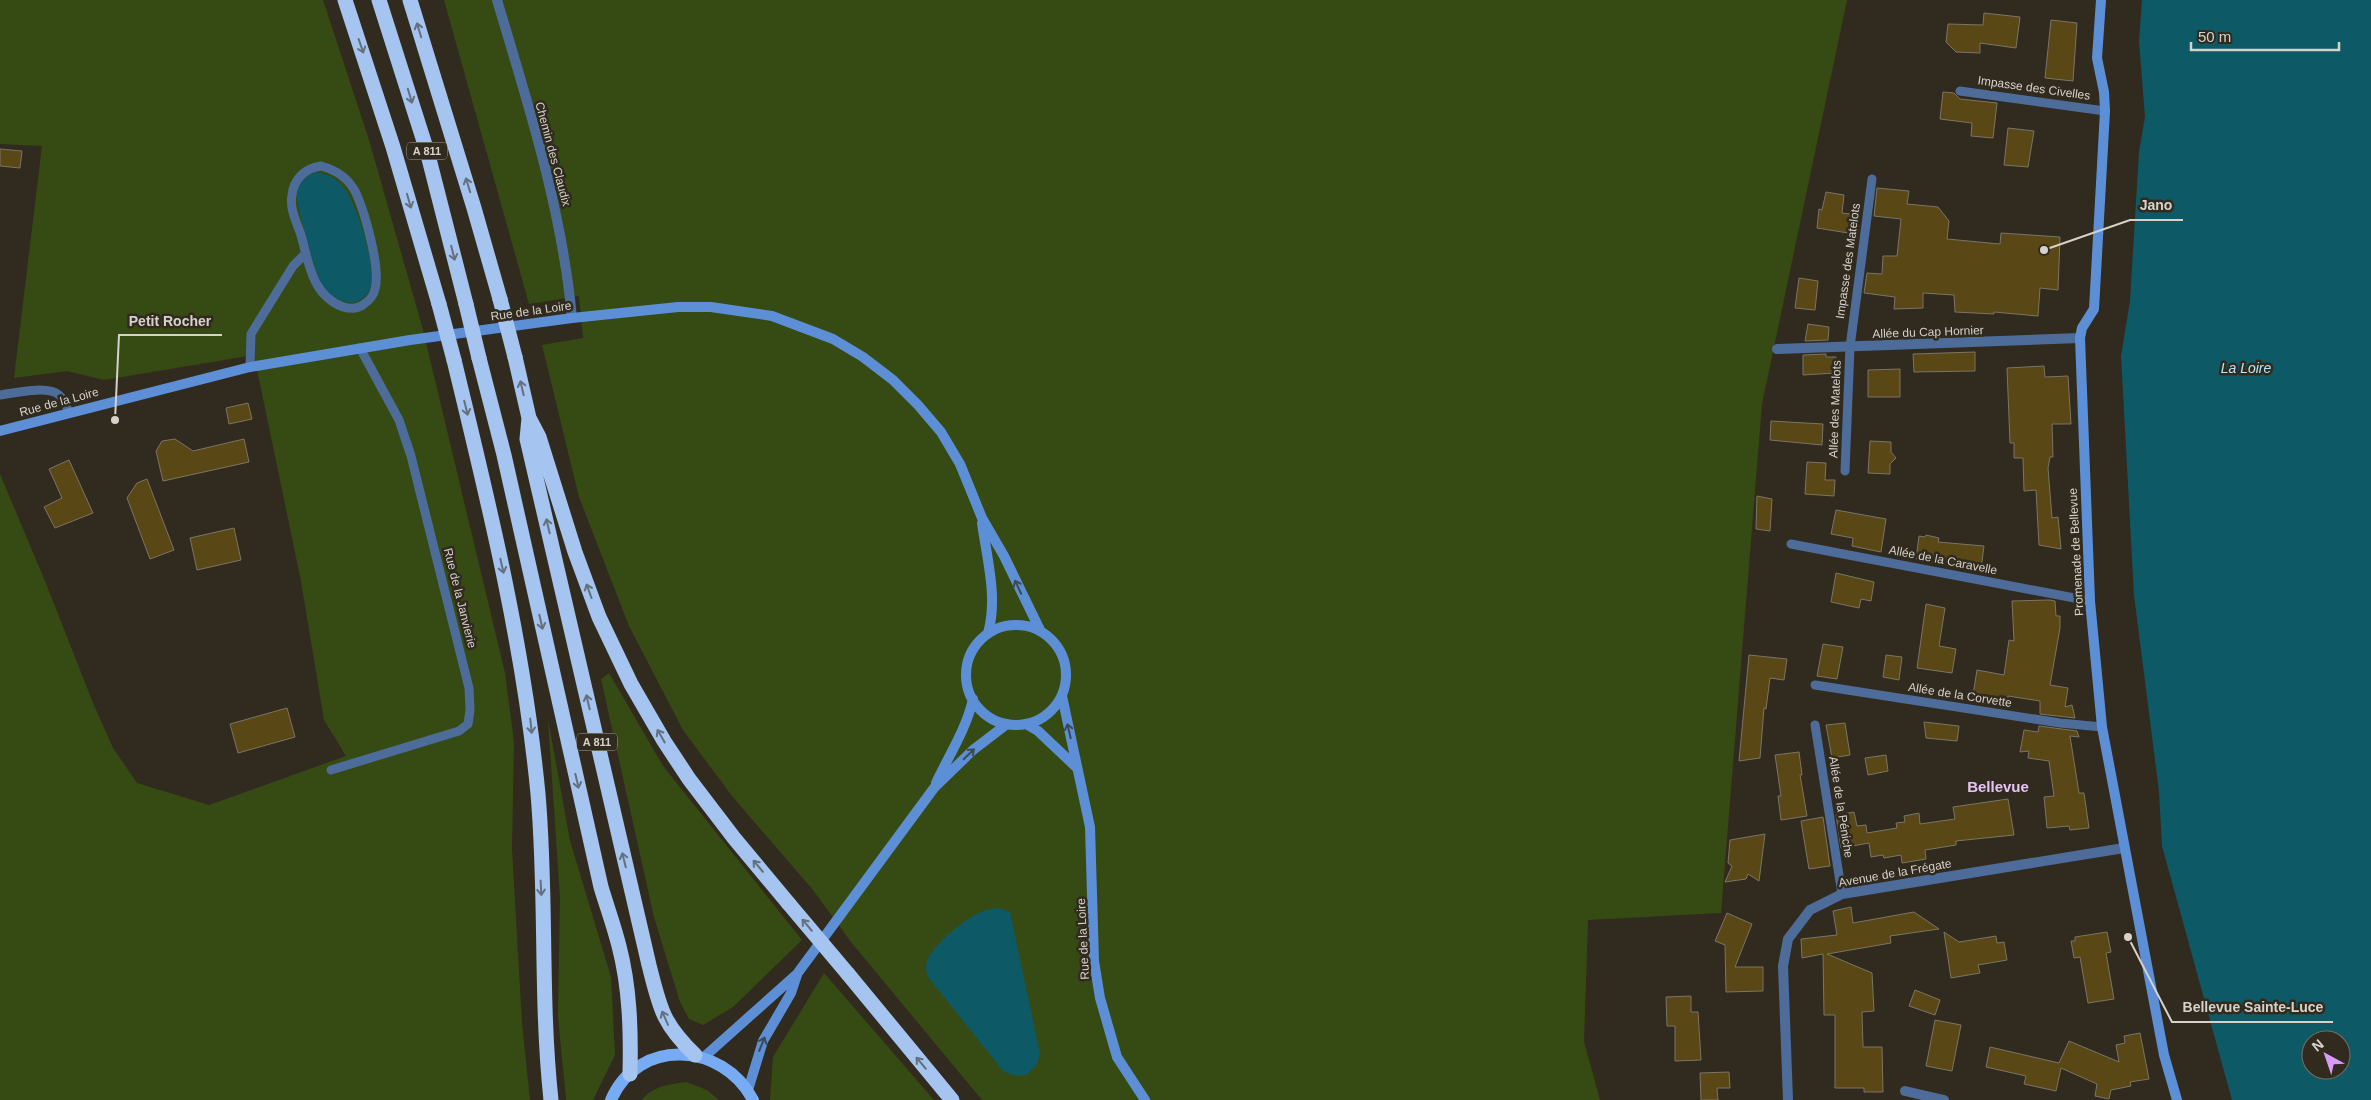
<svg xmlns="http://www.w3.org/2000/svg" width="2371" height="1100" font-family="Arial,sans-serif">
<rect width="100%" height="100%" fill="#312b1f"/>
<!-- green -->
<path fill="#364b13" d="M0,0H323L369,140L422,326L505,673L514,742L512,849L522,1023L530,1100H0V474L47,586L93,703L113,748L137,783L209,805L346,756L324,720L301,581L254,355L104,380L67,371L14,378L42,146L0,144Z
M444,0H1847L1762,404L1721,913L1588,920L1584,1042L1600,1100H982L851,942L813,890L732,796L683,730L629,626L579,497L542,345L583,338L579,296L529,304Z
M609,673L663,766L802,940L733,1007L703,1025L689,1019L680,1002L654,917L601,679Z
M548,719L570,841L611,977L615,1055L593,1100H566L558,1016L560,897Z
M824,973L934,1100H770L773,1057Z
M686,1082L707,1090L719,1100H642C652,1086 671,1084 686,1082Z"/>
<!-- water -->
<path fill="#0e5966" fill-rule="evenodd" d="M2142,0H2371V1100H2232L2162,846L2159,791L2134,595L2121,356L2130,301L2139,152L2145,117L2139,41ZM2311,1040H2341V1070H2311Z
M315,172C327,174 337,178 344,188C357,205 375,262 372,283C370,292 365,299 356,302C345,305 329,296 323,287C317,279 296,204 297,195C298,183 305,177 315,172Z
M999,908L1010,912L1040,1054L1037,1064L1026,1075L1018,1076L1004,1072L928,977C926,971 925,965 928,959C935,943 967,917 983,911C988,909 994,909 999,908Z"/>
<!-- building -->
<path fill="#594716" stroke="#7a7566" d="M1984,13L2020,17L2016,48L1980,43V53L1956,52L1946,42L1948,24L1983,25Z
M2051,20L2077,23L2073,81L2045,78Z
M1943,92L1954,93L1960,99L1997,103L1993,138L1971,136L1972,123L1940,119Z
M2008,128L2034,131L2028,167L2004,165Z
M0,149L22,151L20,168L0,166Z
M1877,188L1909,191L1907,204L1938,207L1949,221L1947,239L2000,244L2001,233L2060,237L2058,290L2040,288L2038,316L1994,312V314L1955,312L1954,295L1923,293V308L1894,309L1895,297L1864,293L1867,273L1882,274L1883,256H1897L1901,219L1874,216Z
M1826,192L1844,195L1842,213L1850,214L1848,233L1817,228L1819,209L1822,210Z
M1799,278L1818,281L1815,310L1795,308Z
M1808,324L1829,327L1828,340L1805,341Z
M1975,352V371L1914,372L1913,354Z
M1826,354V357H1836L1835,373L1803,375V355Z
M2044,366L2045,377L2068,376L2071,424H2052L2053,457H2050L2048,468L2052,518L2058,517L2061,549L2039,545L2036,490L2024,491L2023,458H2014V443H2010L2007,368Z
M1900,369V397H1868V370Z
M248,403L252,419L229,424L226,408Z
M1771,421L1823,424L1822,445L1770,440Z
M175,439L193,451L244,439L249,462L163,481L156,451L162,441Z
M1870,441L1891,442V452L1896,458L1890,464V474L1868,473Z
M69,460L93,513L55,528L44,507L62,498L49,469Z
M1807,462L1826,463L1825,480H1835L1834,496L1805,494Z
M147,479L174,550L150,559L127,498L137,483Z
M1757,496L1772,499L1770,531L1756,529Z
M1836,510L1886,519L1881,552L1852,546L1853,538L1831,534Z
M234,528L241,560L197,570L190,538Z
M1926,535L1939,538L1938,542L1984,546L1981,569L1966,568L1916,559L1919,536L1925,537Z
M1836,573L1874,582L1871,601L1861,599L1859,608L1831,602Z
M2050,600L2055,601L2056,616H2060V628L2050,685L2068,688L2065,707L2072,705L2075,718L2040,714V701L2008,696V701L1989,698L1988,704L1972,701L1977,670L2004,675L2009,640L2014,641L2012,601Z
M1926,604L1945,608L1939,646L1956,649L1952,673L1917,668Z
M1823,644L1843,647L1837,679L1817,676Z
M1749,655L1787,659L1784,680L1770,678L1766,709L1764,708L1760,758L1739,761Z
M1886,655L1902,657L1899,680L1883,677Z
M287,708L295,737L238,753L230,724Z
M1924,722L1959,726L1957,741L1926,738Z
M1845,723L1850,755L1832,758L1826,725Z
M2039,726L2077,731L2079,737L2070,736L2079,793H2084L2089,828L2070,830L2069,826L2047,828L2044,797L2054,796L2049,761L2028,758L2029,751L2020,752L2024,730L2038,732Z
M1799,752L1802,775H1800L1807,816L1781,820L1778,796H1781L1775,755Z
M1886,755L1888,771L1868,775L1865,758Z
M2008,799L2014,835L1956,841V845L1925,850L1926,859L1902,863L1901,855L1884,858L1883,855L1871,857L1869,843L1841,848L1836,815L1854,812L1857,826L1866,825L1867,833L1897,828L1896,823L1905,822L1904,816L1919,813L1920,824L1955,819L1953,807Z
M1823,817L1830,866L1809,869L1801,821Z
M1765,834L1759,881L1748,874L1746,879L1725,882L1732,866L1728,863L1730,840Z
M1851,907L1853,923L1914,912L1939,929L1890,936L1891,943L1827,954L1872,973L1874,1011L1862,1012L1863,1047H1882L1883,1092H1864V1088H1835V1015H1824L1823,954L1802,958L1801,939L1837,935L1833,911Z
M1727,913L1752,924L1735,967H1763V991L1726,992L1725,945L1715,941Z
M1944,932L1959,942L1996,936L1997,943L2004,942L2007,960L1978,965L1980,973L1951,978Z
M2107,932L2111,952L2106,953L2114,999L2088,1003L2080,957L2074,958L2071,941H2075V937Z
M1915,990L1940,1000L1935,1015L1909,1006Z
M1691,996V1012H1698L1701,1060L1675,1061V1026H1667L1666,997Z
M1935,1020L1961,1025L1952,1071L1926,1066Z
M2140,1033L2149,1079L2130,1082L2131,1086L2111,1090L2109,1099L2095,1096L2097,1084L2061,1068L2056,1091L2024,1084L2026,1076L1986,1067L1990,1047L2059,1063L2069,1041L2119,1062L2116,1045L2125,1043L2124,1036Z
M1729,1072L1730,1088H1717L1718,1100H1701L1700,1073Z"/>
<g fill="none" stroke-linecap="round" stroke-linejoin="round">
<!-- lane -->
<path stroke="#4d6c99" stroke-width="9" d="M1960,91L2105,111
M321,166C336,170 349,179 356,193C365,213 381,269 375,289C374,295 369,301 364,304C358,309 350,309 343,307C312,295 309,264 301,235C297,223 289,208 292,195C294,178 306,168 321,166Z
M250,367L251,334L293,266L306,253
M0,395C15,393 48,385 59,395C64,399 67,407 69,413
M1845,471L1850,347L1872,179
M1791,544L2090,601
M1815,685L2060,723L2102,727
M1815,725L1842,894
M331,770L459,731L468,724L470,710L469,688L411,456L399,420L360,348"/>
<!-- street -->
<path stroke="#4d6c99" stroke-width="10" d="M497,0C528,104 562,209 572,318
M1777,349L2080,338
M1905,1091L1944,1100
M1788,1100L1783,966L1788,939L1810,910L1842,894L2124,848"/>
<!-- secondary -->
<path stroke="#5d8fd7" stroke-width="10" d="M2101,0L2097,58L2104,92L2105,111L2094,309L2082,328L2080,338L2090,601L2102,727L2164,1055L2177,1100
M0,431L250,367L410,340L572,318L678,307H711L772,316L833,339L863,357L893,380L918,405L941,432L960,464L982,518L1004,556L1040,630
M982,523C987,559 998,598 988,633
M966 675a50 50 0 1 1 100 0a50 50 0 1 1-100 0Z
M1062,696L1090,827L1094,961L1100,998L1117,1057L1145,1100
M1026,724L1038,731L1076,767
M936,783C949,755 966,730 973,699
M704,1057L797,974L934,788L973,750L1007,724
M748,1090L763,1041L791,993L797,975"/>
<!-- primary -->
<path stroke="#77abf4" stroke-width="12" d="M611,1100C638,1037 723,1042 753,1100"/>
<!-- highway -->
<path stroke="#a5c4f0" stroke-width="15" d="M345,0L393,147L439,304
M379,0L427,151L466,304
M410,0L474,208L500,299
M515,357L529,418L539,437L575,552L599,617L631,684L664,741L689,779L734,838L789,904
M479,358L504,455L601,887C607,907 614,926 619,946C630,988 631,1032 630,1074
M454,360C489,504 524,647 538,794C547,896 540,998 551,1100
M529,418L527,439L649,965C660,1008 662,1023 695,1055
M848,974L952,1100"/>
<!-- highway-bridge -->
<path stroke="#a5c4f0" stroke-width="15" d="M500,299L515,357
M439,304L454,360
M466,304L479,358
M789,904L848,974"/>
</g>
<!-- one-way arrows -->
<defs><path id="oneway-shaft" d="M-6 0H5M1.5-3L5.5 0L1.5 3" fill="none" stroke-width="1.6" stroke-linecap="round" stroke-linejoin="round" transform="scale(1.25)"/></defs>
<g stroke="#65707d">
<use href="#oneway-shaft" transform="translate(419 30) rotate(-107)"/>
<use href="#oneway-shaft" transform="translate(361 46) rotate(71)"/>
<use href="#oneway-shaft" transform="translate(410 96) rotate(73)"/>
<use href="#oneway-shaft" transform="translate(468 185) rotate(-107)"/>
<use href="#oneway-shaft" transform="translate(409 201) rotate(74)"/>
<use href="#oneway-shaft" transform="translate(453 253) rotate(76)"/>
<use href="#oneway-shaft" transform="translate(522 388) rotate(-103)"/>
<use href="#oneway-shaft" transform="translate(466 408) rotate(76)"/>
<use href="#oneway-shaft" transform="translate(548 526) rotate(-103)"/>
<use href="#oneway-shaft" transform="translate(502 566) rotate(77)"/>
<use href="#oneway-shaft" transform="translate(589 591) rotate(-110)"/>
<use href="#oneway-shaft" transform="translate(541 622) rotate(77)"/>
<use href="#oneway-shaft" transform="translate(588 702) rotate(-103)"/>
<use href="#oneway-shaft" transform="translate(531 726) rotate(84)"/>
<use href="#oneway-shaft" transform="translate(661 736) rotate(-120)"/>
<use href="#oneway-shaft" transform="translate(577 781) rotate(77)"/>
<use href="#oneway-shaft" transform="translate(624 860) rotate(-104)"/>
<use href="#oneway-shaft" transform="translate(758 866) rotate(-130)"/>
<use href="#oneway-shaft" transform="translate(541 888) rotate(87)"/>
<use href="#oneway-shaft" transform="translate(807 925) rotate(-130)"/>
<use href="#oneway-shaft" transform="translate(665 1018) rotate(-114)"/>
<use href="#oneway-shaft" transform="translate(921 1063) rotate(-130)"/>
</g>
<g stroke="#3e4956">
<use href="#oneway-shaft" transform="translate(1018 587) rotate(-115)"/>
<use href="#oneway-shaft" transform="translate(1069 731) rotate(-103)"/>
<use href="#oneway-shaft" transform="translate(969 754) rotate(-44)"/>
<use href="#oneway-shaft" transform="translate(762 1044) rotate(-68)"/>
</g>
<g text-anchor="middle" stroke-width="5" stroke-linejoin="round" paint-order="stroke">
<!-- shield labels -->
<g fill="#312b1f" stroke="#a4a097" stroke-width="1">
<rect x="407" y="142.5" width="40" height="17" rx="4"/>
<rect x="577" y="733.5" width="40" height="17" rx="4"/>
</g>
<g font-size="11" font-weight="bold" fill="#d6d2cb">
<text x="427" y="155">A 811</text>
<text x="597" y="746">A 811</text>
</g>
<!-- street labels -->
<g font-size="12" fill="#d6d2cb" stroke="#312b1f">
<text transform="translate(2034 88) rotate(8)" y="4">Impasse des Civelles</text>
<text transform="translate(553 154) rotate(75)" y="4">Chemin des Claudix</text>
<text transform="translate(1848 261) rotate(-82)" y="4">Impasse des Matelots</text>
<text transform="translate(531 311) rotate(-8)" y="4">Rue de la Loire</text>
<text transform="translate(1928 332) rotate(-2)" y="4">Allée du Cap Hornier</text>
<text transform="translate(59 402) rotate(-15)" y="4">Rue de la Loire</text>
<text transform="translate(1835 409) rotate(-88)" y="4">Allée des Matelots</text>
<text transform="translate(2076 552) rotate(-93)" y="4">Promenade de Bellevue</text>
<text transform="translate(1943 560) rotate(11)" y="4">Allée de la Caravelle</text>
<text transform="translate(460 598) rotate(76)" y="4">Rue de la Janvierie</text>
<text transform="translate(1960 695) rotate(9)" y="4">Allée de la Corvette</text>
<text transform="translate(1841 807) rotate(81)" y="4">Allée de la Péniche</text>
<text transform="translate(1895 873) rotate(-10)" y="4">Avenue de la Frégate</text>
<text transform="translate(1083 939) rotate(-93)" y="4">Rue de la Loire</text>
</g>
<!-- water labels -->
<g font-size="14" font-style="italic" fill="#b0e7f4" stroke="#312b1f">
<text x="2246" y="373">La Loire</text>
</g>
<!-- quarter labels -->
<g font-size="15" font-weight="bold" fill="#e6c3f7" stroke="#312b1f">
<text x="1998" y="792">Bellevue</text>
</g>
</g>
<!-- callouts -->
<path fill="none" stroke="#d6d2cb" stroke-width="2" d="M2044 250L2130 220H2183M115 420L119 335H222M2128 937L2172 1022H2333"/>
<g fill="#d6d2cb" stroke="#312b1f" stroke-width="2">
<circle cx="2044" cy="250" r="5"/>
<circle cx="115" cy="420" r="5"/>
<circle cx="2128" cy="937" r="5"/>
</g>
<g font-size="14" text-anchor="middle" font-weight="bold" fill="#d6d2cb" stroke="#312b1f" stroke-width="5" stroke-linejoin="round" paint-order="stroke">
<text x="2156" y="210">Jano</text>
<text x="170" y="326">Petit Rocher</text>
<text x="2253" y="1012">Bellevue Sainte-Luce</text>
</g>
<!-- north arrow -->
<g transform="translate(2326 1055) rotate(320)"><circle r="24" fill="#312b1f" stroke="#736e64"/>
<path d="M0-4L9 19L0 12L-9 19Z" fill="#da9af7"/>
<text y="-8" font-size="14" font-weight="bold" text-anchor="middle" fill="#d6d2cb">N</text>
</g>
<!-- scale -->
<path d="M2191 42v8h148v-8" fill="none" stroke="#d6d2cb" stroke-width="2.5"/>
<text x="2198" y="42" font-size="15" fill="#d6d2cb" stroke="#312b1f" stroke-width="4" paint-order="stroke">50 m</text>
</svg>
